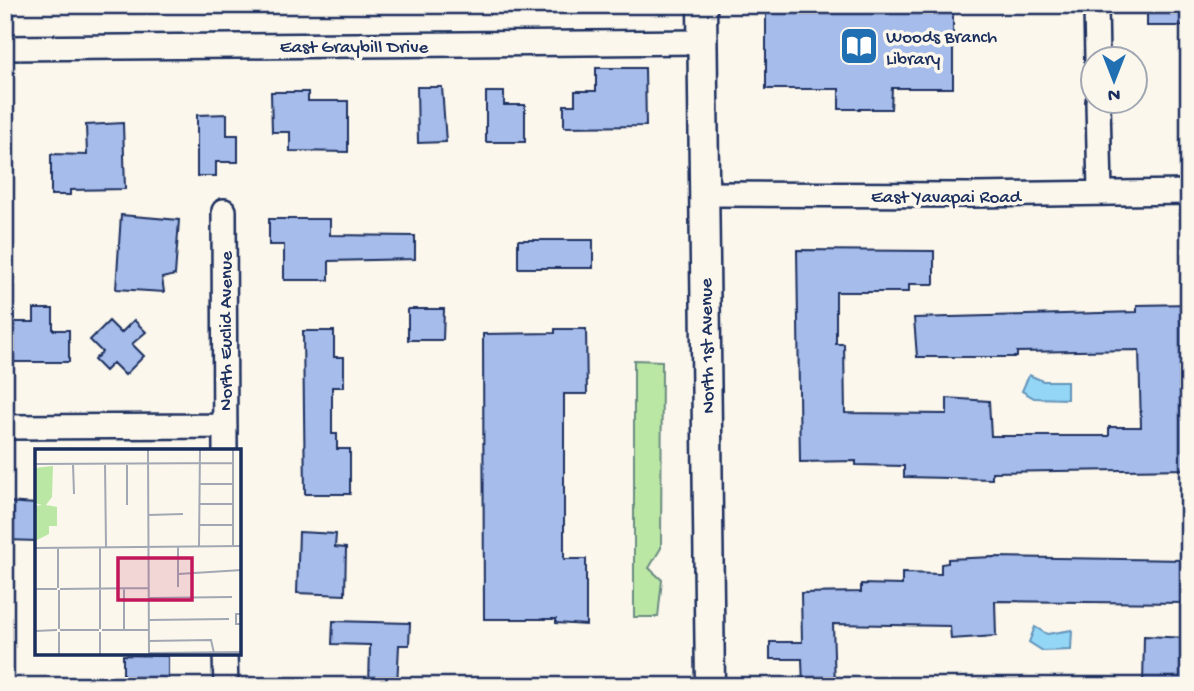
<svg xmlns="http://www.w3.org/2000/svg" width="1194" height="691" font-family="'Gochi Hand',sans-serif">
<rect width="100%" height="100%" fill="#fbf7ec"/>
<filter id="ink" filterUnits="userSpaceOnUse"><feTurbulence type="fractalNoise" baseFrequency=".0143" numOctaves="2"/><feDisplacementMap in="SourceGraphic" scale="14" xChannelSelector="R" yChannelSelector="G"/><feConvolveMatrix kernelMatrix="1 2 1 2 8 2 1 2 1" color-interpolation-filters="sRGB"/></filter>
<g filter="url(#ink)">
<!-- green -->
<path fill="#bbe7a4" stroke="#6b8b81" stroke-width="2" d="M634,360L662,361L661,548L649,568L662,580L658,617H634Z"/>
<!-- water -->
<path fill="#93d6f5" stroke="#6393b9" stroke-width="2" d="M1029,375L1043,381H1067V399L1034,398L1022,391Z
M1035,627L1047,634L1072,630L1071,650L1043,651L1029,642Z"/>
<!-- building -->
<path fill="#a6bcea" stroke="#1b2f5e" stroke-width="2" d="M766,5H953V88H892L891,109H839V89H766Z
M1147,5H1189V26H1147Z
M596,68H645L646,126L564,127V105H575V91H596Z
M417,87H442L446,142L418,143Z
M271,92H308V101H348V152L290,151V132H272Z
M486,92H504V105H525V142H486Z
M227,114V135H238V162H216V176H197V115Z
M123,123L125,189L70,190V195H51V154L87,155L86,125Z
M121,215L179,220L175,275L162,278L164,292L116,289Z
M269,219H330V235L415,236V259L329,261V280H284V245H269Z
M518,240H593V268H518Z
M797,250L934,251V284H909V292H836V344H844L845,413L947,414V398L989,401L991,436H1109V427H1141L1139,350L1017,352V357H917L914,318L1137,312V305L1189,304V469L992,472V479L904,477V466L856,465V461L800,462Z
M34,309H53V330H69V362H6V322H34Z
M408,309H444L443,340H408Z
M134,320L146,332L132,344L144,356L125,375L113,363L105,371L94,360L102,352L90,340L109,321L121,333Z
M555,329H586L587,394H564V559H586V625L556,623V619H484L483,334L555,333Z
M303,331H334V357H344V387H332V434H337V449H350V494H305Z
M5,502L37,504V541L5,540Z
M299,532L336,534L335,547L346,548L345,595L297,593Z
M993,557L1186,560L1184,603L995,601L996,636L951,639L950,626L833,624L835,686H803L802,659H770V642H802L801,593L861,592V584L902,585V573L941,574V564L948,563V559Z
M333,621L410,623L409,645H399L397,686H369L370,645L332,644Z
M1144,636L1189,638V686H1143Z
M123,655L168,656V686H123Z"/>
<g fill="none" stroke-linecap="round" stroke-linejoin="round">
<defs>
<path id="minor" d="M1096,5L1097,60
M5,48L703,42
M1098,102L1100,193
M704,194L974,195L1189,192
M224,211L225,451
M5,427L225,426
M225,654L226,686"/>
<path id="major" d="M702,5L710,686"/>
</defs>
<!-- minor casing -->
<use href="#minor" stroke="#1b2f5e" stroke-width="28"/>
<!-- major casing -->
<use href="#major" stroke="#1b2f5e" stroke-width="33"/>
<!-- minor -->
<use href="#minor" stroke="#fbf7ec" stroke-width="23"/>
<!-- major -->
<use href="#major" stroke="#fbf7ec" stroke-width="28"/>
</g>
</g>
<!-- icons -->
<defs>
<symbol id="library-square" viewBox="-11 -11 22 22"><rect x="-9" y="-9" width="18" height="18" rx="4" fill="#1f6fb2" stroke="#fbf7ec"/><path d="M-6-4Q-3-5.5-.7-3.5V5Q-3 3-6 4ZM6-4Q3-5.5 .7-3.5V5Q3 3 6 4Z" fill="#fff"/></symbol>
</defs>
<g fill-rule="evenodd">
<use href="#library-square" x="837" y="24" width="44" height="44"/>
</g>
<g text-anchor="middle" stroke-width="7" stroke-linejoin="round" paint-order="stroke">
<!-- poi labels -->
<g font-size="19" fill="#1b2f5e" stroke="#fbf7ec" text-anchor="start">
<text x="886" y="42">Woods Branch<tspan x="886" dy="22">Library</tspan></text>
</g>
<!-- street labels -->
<g font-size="19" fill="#1b2f5e" stroke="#fbf7ec">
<text x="354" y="52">East Graybill Drive</text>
<text x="946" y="202">East Yavapai Road</text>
<text transform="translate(224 331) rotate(-90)" y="7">North Euclid Avenue</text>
<text transform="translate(705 346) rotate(-91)" y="7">North 1st Avenue</text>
</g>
</g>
<!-- overview -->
<g transform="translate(35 449)">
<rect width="206" height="206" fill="#fbf7ec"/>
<path d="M18,17L17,48L11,56L22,58V77H14V85L0,92V57L7,56L0,54V19Z" fill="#bbe7a4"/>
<path fill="none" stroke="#a1a7b3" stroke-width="2" d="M113,0L114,206M198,0V97M70,14L71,98M92,14V56M0,15L198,14M38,15L39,45M165,35H198M165,55H198M113,66L148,65M164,76H197M164,97L165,0M65,98V180M143,98V138M0,99L207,97M23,99V139M143,125L207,121M89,139V181M0,140H22M25,140L113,139M24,141V180M113,149L197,148M207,165H201V175H207M113,171L194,170M25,181H64M67,181H113M0,182L22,181M24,183V206M65,183V206M113,192L176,191L179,204M114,204L207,203"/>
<path fill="#c2185b" fill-opacity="0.15" stroke="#c2185b" stroke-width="3.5" d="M83,109H157V151H83Z"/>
<rect width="206" height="206" fill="none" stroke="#1b2f5e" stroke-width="3.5"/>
</g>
<!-- margin -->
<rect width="1194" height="691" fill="none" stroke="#fbf7ec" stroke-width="28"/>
<rect x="14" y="14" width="1166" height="663" fill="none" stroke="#1b2f5e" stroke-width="2.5" filter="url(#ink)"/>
<!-- north arrow -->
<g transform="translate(1114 80) rotate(180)"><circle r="33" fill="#fbf7ec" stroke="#a1a7b3" stroke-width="2"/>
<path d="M0-5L12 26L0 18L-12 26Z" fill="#1f6fb2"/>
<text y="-10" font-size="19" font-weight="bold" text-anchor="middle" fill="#1b2f5e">N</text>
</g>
</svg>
